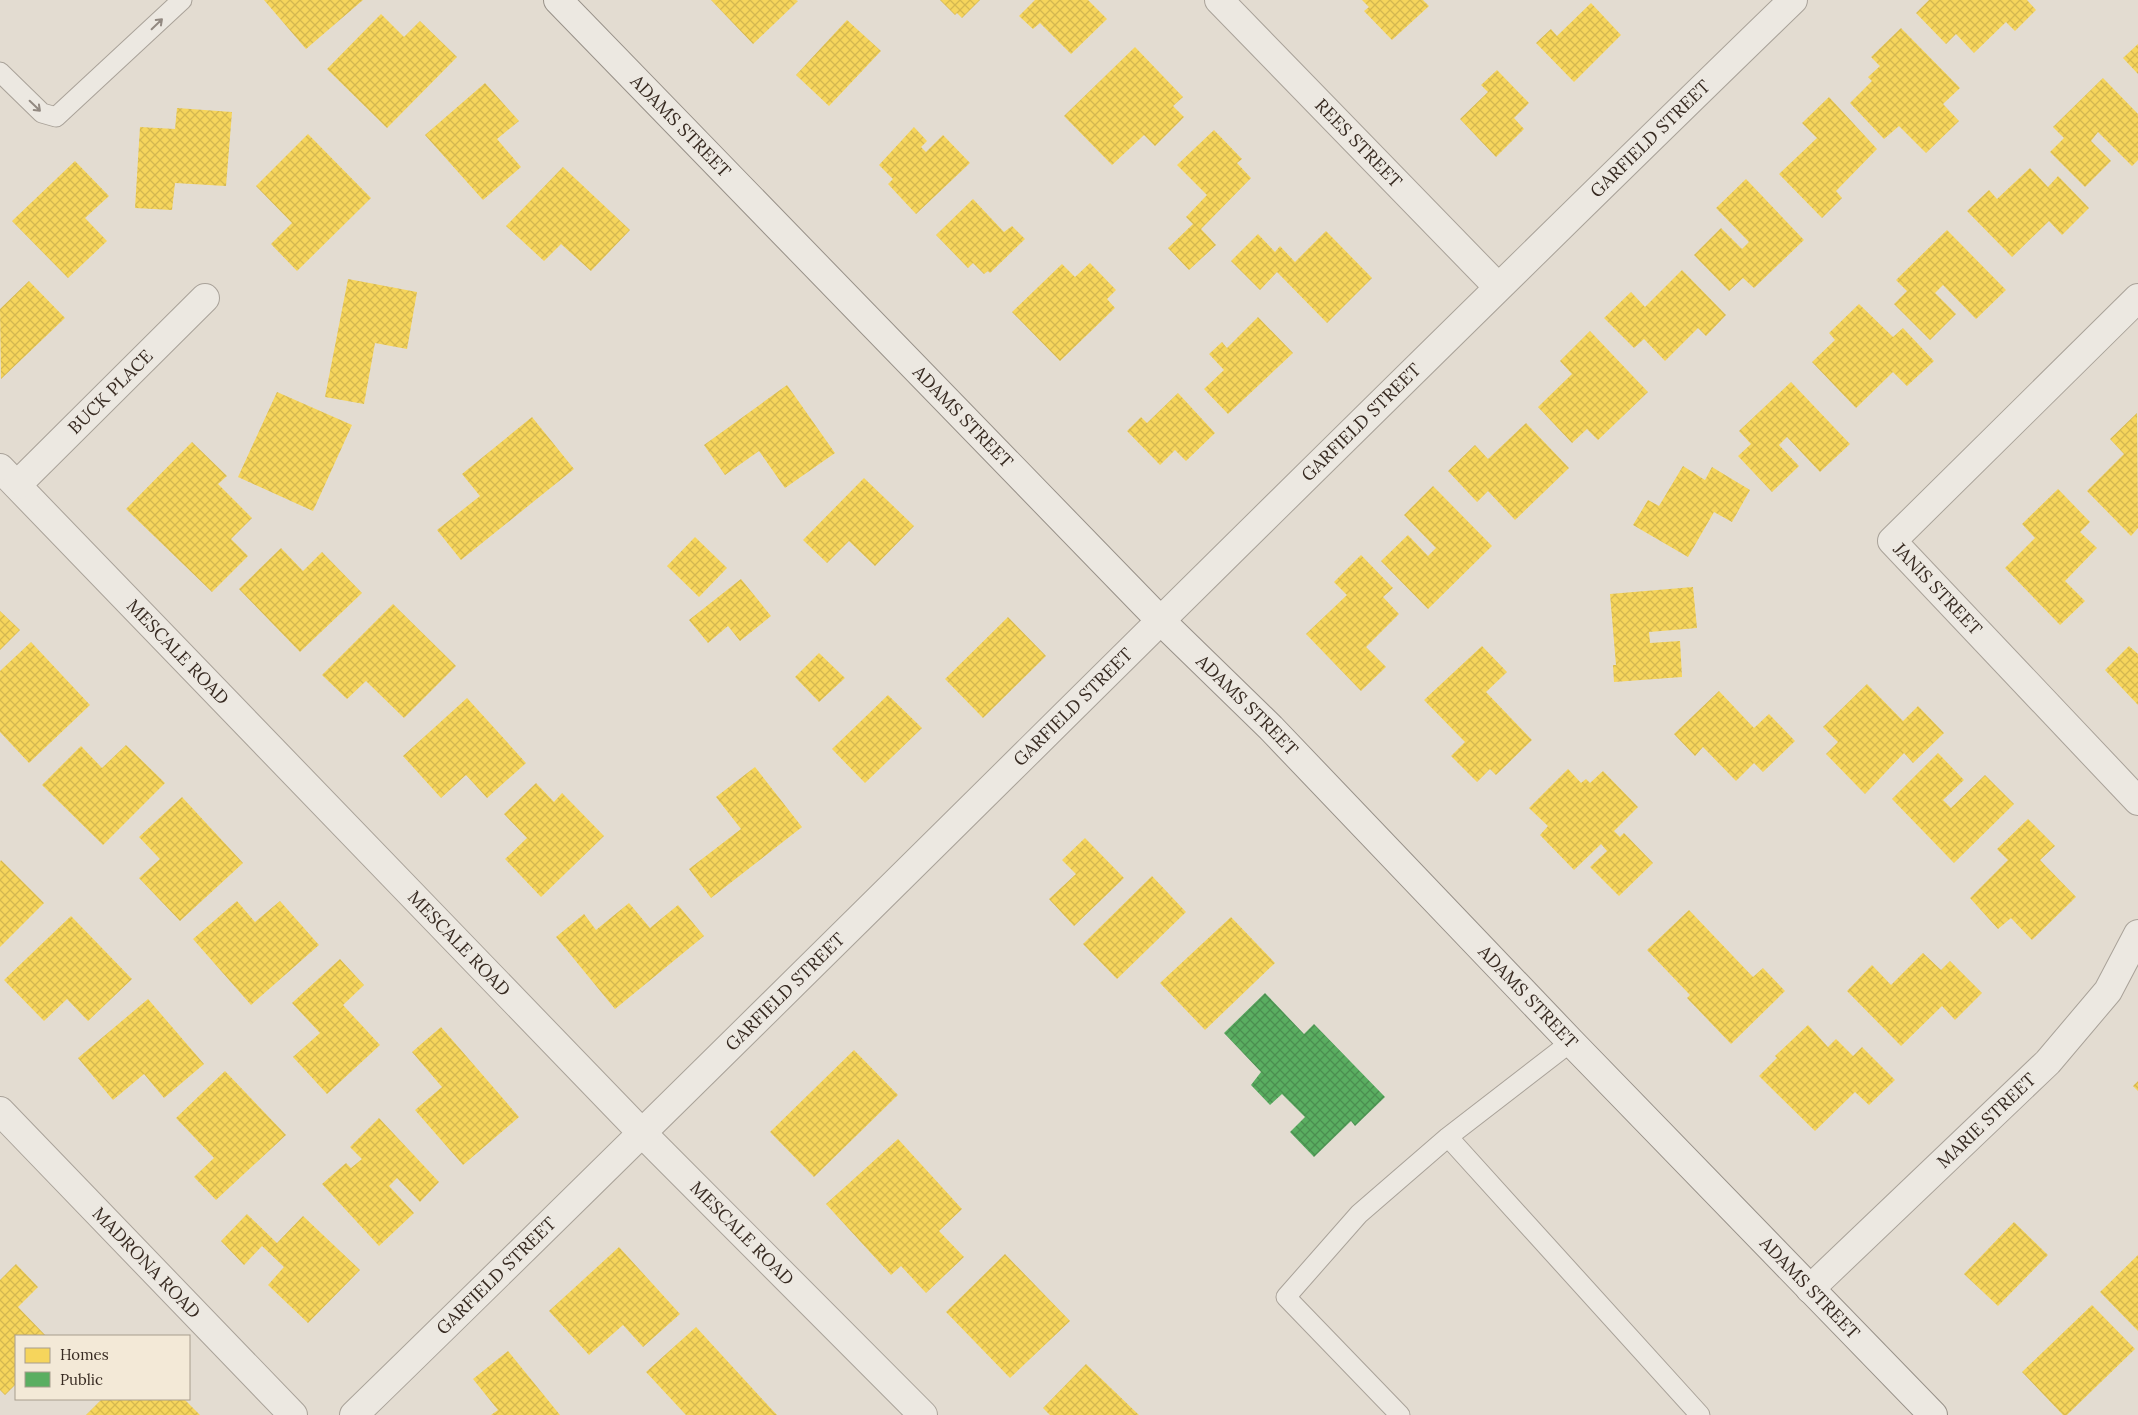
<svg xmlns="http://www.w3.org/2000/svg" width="2138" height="1415" font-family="Lora,serif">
<defs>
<pattern id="homes-cross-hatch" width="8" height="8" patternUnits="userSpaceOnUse" patternTransform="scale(1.25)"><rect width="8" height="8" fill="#f6d55c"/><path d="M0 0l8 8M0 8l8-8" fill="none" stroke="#d4b750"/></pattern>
<pattern id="public-cross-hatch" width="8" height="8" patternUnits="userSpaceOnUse" patternTransform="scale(1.25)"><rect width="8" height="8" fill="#5aae61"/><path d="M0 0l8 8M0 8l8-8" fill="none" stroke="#4b8e50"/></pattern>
</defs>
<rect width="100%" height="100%" fill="#e3dcd1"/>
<!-- homes -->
<path fill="url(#homes-cross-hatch)" d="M264,0H363L306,49Z
M711,0H796L798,1L753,44Z
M940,0H980L962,18L957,13L955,15Z
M1035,0H1088L1107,19L1071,54L1040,23L1033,29L1019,16Z
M1362,0H1423L1429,6L1392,40L1364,11L1369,7Z
M1929,0H2027L2036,10L2015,31L2006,22L1974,53L1956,34L1946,44L1916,13Z
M1591,3L1621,35L1574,82L1536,43L1551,29L1557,36Z
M381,14L404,37L420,21L457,57L387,128L327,69Z
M847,20L881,51L829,106L796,75Z
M1901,28L1960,88L1943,104L1959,121L1926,153L1899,126L1884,139L1850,103L1872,81L1868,77L1880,66L1871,57Z
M2138,44V74L2123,58Z
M1135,47L1183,97L1173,106L1184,117L1155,146L1144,135L1112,165L1064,116Z
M1497,70L1529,103L1514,118L1524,129L1496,157L1460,119L1488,92L1481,85Z
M2103,78L2138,114V160L2132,166L2098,132L2091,141L2111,161L2085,187L2050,152L2064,138L2053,127Z
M485,83L519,121L497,139L521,167L483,200L425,135Z
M1829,97L1877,149L1836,191L1842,198L1822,218L1779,174L1817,138L1802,123Z
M177,108L232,112L226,186L175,183L172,210L135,208L140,127L175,129Z
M914,127L927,141L921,147L926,152L943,135L970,163L916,214L888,184L893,179L879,165Z
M1214,130L1242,159L1237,163L1251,178L1201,229L1216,245L1189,270L1168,248L1193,224L1186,217L1207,195L1177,165Z
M308,134L371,198L297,271L271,244L292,223L256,186Z
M75,161L109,196L85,218L107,241L68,278L12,221Z
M563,167L630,230L591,271L561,244L544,261L506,226Z
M2030,168L2048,187L2058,176L2089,208L2062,235L2049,221L2012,257L1967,211L1989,190L1997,199Z
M1746,179L1804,240L1754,288L1743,278L1729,291L1694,255L1721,228L1742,249L1749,242L1716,208Z
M973,199L1004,232L1012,226L1025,239L990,273L988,271L984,274L973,263L968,268L936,235Z
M1947,230L2006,290L1976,319L1943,285L1935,293L1956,314L1930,340L1894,304L1907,291L1896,280Z
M1326,231L1372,278L1327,323L1277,272L1260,290L1231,261L1258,234L1275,252L1280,246L1295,262Z
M1090,263L1116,290L1107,299L1115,308L1060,361L1012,312L1062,264L1075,277Z
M1682,270L1726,315L1706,336L1698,328L1665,361L1644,339L1634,348L1604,318L1631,292L1645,307Z
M348,279L417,292L407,349L375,343L364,404L325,397Z
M29,281L65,318L1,379L0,309Z
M1859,304L1893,337L1903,328L1934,361L1907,386L1893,372L1856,408L1812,362L1835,340L1829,333Z
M1258,317L1293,353L1228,414L1204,389L1224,370L1209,354L1222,342L1227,348Z
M1590,331L1648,392L1598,440L1587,429L1572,443L1538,407L1572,374L1560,361Z
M1791,382L1850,444L1820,472L1787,437L1779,445L1799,466L1772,492L1738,456L1751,444L1739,431Z
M787,385L835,453L785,488L759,451L725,475L704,445Z
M277,392L352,425L313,511L238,477Z
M1178,393L1215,433L1186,461L1175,450L1160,465L1127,431L1141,417L1147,423Z
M2137,413L2138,528L2131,536L2087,491L2124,454L2110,439Z
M532,417L574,469L461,560L437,530L480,496L462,474Z
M1526,423L1569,468L1515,520L1488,491L1477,502L1448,471L1475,445L1488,459Z
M192,442L227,476L218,484L252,518L231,539L248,556L212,592L126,509Z
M1683,466L1705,480L1712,467L1750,490L1732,522L1714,512L1688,557L1633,525L1648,500L1659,506Z
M864,478L914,526L875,566L849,541L827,563L803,540Z
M1433,486L1492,546L1428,609L1381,561L1408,535L1428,556L1436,548L1404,515Z
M2058,489L2090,522L2080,532L2097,548L2065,581L2085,601L2060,625L2005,568L2035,538L2022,524Z
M695,537L727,568L699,597L667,566Z
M281,548L303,571L322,552L362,593L300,652L239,589Z
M1361,555L1393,588L1383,597L1399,614L1366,647L1386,667L1361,691L1306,634L1347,595L1334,582Z
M741,579L771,616L740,641L728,626L708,643L689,620Z
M1693,587L1697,628L1649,632L1650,643L1680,641L1682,677L1614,682L1613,665H1616L1610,594Z
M393,604L456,666L404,718L366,681L347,699L322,675Z
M0,611L20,630L0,650Z
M1008,617L1046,656L983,718L945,679Z
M31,642L90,705L29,763L0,732V671Z
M1482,646L1507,672L1486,692L1532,740L1496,775L1490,769L1477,782L1451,756L1465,742L1424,700Z
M2129,646L2138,654V705L2105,670Z
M819,653L845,678L819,702L795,677Z
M1867,684L1903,721L1918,706L1944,733L1913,763L1904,753L1865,794L1826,754L1838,742L1823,727Z
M1719,691L1754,728L1769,714L1795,741L1763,772L1754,763L1736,781L1703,747L1695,756L1674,734Z
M888,695L922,728L865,783L832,749Z
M467,698L526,763L487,798L466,775L441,798L403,756Z
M126,745L165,783L103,845L42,785L81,746L102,768Z
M1938,753L1964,780L1943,800L1951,808L1985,775L2014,804L1954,863L1892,799Z
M755,767L802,827L711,898L689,869L741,829L716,797Z
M1568,769L1581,783L1586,779L1590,783L1603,771L1638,807L1614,831L1620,837L1624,833L1653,863L1619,896L1590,867L1607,851L1601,844L1574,870L1540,835L1548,826L1529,808Z
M536,783L554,802L562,793L604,836L541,897L505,859L527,838L504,814Z
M182,797L243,863L180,921L139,878L160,859L139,837Z
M2028,819L2055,846L2040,860L2076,897L2032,940L2011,918L1998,929L1970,898L2008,860L1997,849Z
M1085,838L1124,878L1074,926L1049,899L1076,874L1062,860Z
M1,860L44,903L0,947V862Z
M1152,876L1186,912L1117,979L1083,944Z
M237,901L255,922L280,901L319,945L251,1005L193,939Z
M629,903L650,928L678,905L704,936L615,1009L556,937L584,914L596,930Z
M1689,910L1753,977L1763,968L1785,991L1731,1044L1687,998L1690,995L1647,950Z
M71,916L132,979L88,1021L67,999L44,1021L4,980Z
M1231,917L1275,963L1205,1030L1160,983Z
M1923,953L1941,970L1950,961L1982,993L1955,1020L1942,1006L1901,1046L1847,991L1872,965L1891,985Z
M340,959L364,985L343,1005L380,1045L327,1094L293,1057L320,1033L292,1003Z
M148,999L204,1064L164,1098L144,1074L113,1100L78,1058Z
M1808,1025L1828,1047L1836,1039L1853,1056L1862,1047L1895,1080L1869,1105L1855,1092L1815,1131L1759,1076L1777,1058L1775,1056Z
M441,1027L519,1117L463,1165L415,1110L442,1087L412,1052Z
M854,1050L898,1095L814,1177L770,1132Z
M225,1071L286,1135L216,1200L194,1177L214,1158L176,1118Z
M2138,1081V1091L2133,1086Z
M379,1118L439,1182L420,1202L397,1178L389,1186L414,1213L379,1246L322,1184L346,1163L351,1168L362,1159L350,1147Z
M898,1139L962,1209L939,1231L964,1257L926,1293L901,1266L891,1275L826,1204Z
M247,1214L277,1243L303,1216L360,1270L308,1323L268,1285L284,1267L262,1246L244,1265L221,1241Z
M2014,1222L2048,1255L1998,1306L1964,1274Z
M619,1247L680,1314L643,1347L623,1325L589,1355L549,1311Z
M1005,1254L1070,1321L1010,1378L946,1312Z
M2138,1255V1331L2100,1292Z
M16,1264L38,1287L18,1307L46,1336H16V1384L5,1395L0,1390V1280Z
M2092,1305L2135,1349L2067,1415H2063L2022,1372Z
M696,1327L777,1415H686L646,1372Z
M508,1351L560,1415H491L498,1410L473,1379Z
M1086,1364L1139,1415H1050L1043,1408Z
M102,1399H184L200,1415H86Z"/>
<!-- public -->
<path fill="url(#public-cross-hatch)" d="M1265,993L1304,1034L1314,1024L1385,1097L1355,1126L1351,1121L1314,1157L1290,1132L1305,1117L1282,1094L1270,1105L1251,1085L1261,1072L1224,1033Z"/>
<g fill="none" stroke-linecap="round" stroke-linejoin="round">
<defs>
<path id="lane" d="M0,72L42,113L56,117L182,0
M1448,1137L1700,1415
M1400,1415L1286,1297L1359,1214L1448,1137L1571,1042"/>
<g id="street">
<path id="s1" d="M1219,0L1497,286"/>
<path id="s2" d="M2138,298L1892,541L2138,801"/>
<path id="s3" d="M0,468L643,1134L923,1415"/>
<path id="s4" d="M17,485L205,298"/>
<path id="s5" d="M0,1111L293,1415"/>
<path id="s6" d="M1810,1289L2048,1062L2108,991L2138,934"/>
<path id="s7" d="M354,1415C836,946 1310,468 1793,0"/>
</g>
<g id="secondary">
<path id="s8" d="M558,0L1159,619L1271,728L1571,1042L1933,1415"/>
</g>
</defs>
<!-- lane casing -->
<use href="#lane" stroke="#a9a299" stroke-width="21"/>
<!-- street casing -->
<use href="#street" stroke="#a9a299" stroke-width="30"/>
<!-- secondary casing -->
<use href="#secondary" stroke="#989189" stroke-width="30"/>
<!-- lane -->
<use href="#lane" stroke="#ece8e1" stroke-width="19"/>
<!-- street -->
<use href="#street" stroke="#ece8e1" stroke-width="28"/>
<!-- secondary -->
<use href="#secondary" stroke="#ece8e1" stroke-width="28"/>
</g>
<!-- one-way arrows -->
<defs><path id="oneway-shaft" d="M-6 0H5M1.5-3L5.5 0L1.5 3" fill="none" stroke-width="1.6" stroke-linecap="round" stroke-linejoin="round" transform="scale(1.25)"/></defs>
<g stroke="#928981">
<use href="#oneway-shaft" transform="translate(157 24) rotate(-44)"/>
<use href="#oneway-shaft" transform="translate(35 106) rotate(44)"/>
</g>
<g text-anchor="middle" stroke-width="5" stroke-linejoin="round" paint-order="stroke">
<!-- street labels -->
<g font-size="18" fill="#372a21" stroke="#f3e9d7">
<text dy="6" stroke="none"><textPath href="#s8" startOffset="176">ADAMS STREET</textPath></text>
<text dy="6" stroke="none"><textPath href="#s7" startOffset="1819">GARFIELD STREET</textPath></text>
<text dy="6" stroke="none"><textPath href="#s1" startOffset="200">REES STREET</textPath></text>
<text dy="6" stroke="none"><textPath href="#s4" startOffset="132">BUCK PLACE</textPath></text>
<text dy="6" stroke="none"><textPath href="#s8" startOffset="581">ADAMS STREET</textPath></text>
<text dy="6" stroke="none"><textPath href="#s7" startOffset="1414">GARFIELD STREET</textPath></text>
<text dy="6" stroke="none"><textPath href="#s2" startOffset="412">JANIS STREET</textPath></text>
<text dy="6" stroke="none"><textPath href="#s3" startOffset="256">MESCALE ROAD</textPath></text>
<text dy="6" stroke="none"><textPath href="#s7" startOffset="1009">GARFIELD STREET</textPath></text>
<text dy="6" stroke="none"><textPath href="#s8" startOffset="986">ADAMS STREET</textPath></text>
<text dy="6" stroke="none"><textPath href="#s3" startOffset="661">MESCALE ROAD</textPath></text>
<text dy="6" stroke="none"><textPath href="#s7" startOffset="604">GARFIELD STREET</textPath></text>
<text dy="6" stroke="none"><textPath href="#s8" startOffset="1391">ADAMS STREET</textPath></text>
<text dy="6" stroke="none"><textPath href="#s6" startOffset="244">MARIE STREET</textPath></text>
<text dy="6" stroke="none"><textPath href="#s3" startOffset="1066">MESCALE ROAD</textPath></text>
<text dy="6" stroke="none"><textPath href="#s5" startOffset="211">MADRONA ROAD</textPath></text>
<text dy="6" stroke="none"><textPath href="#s7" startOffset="199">GARFIELD STREET</textPath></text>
<text dy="6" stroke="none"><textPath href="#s8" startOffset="1796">ADAMS STREET</textPath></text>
</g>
</g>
<!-- legend -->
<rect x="15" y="1335" width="175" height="65" fill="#f3e9d7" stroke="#a89d8e"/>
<rect x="25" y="1348" width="25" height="15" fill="#f6d55c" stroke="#a89d8e"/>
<text x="60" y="1360" font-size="15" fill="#372a21">Homes</text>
<rect x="25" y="1372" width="25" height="15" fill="#5aae61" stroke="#a89d8e"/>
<text x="60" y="1385" font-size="15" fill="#372a21">Public</text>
</svg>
